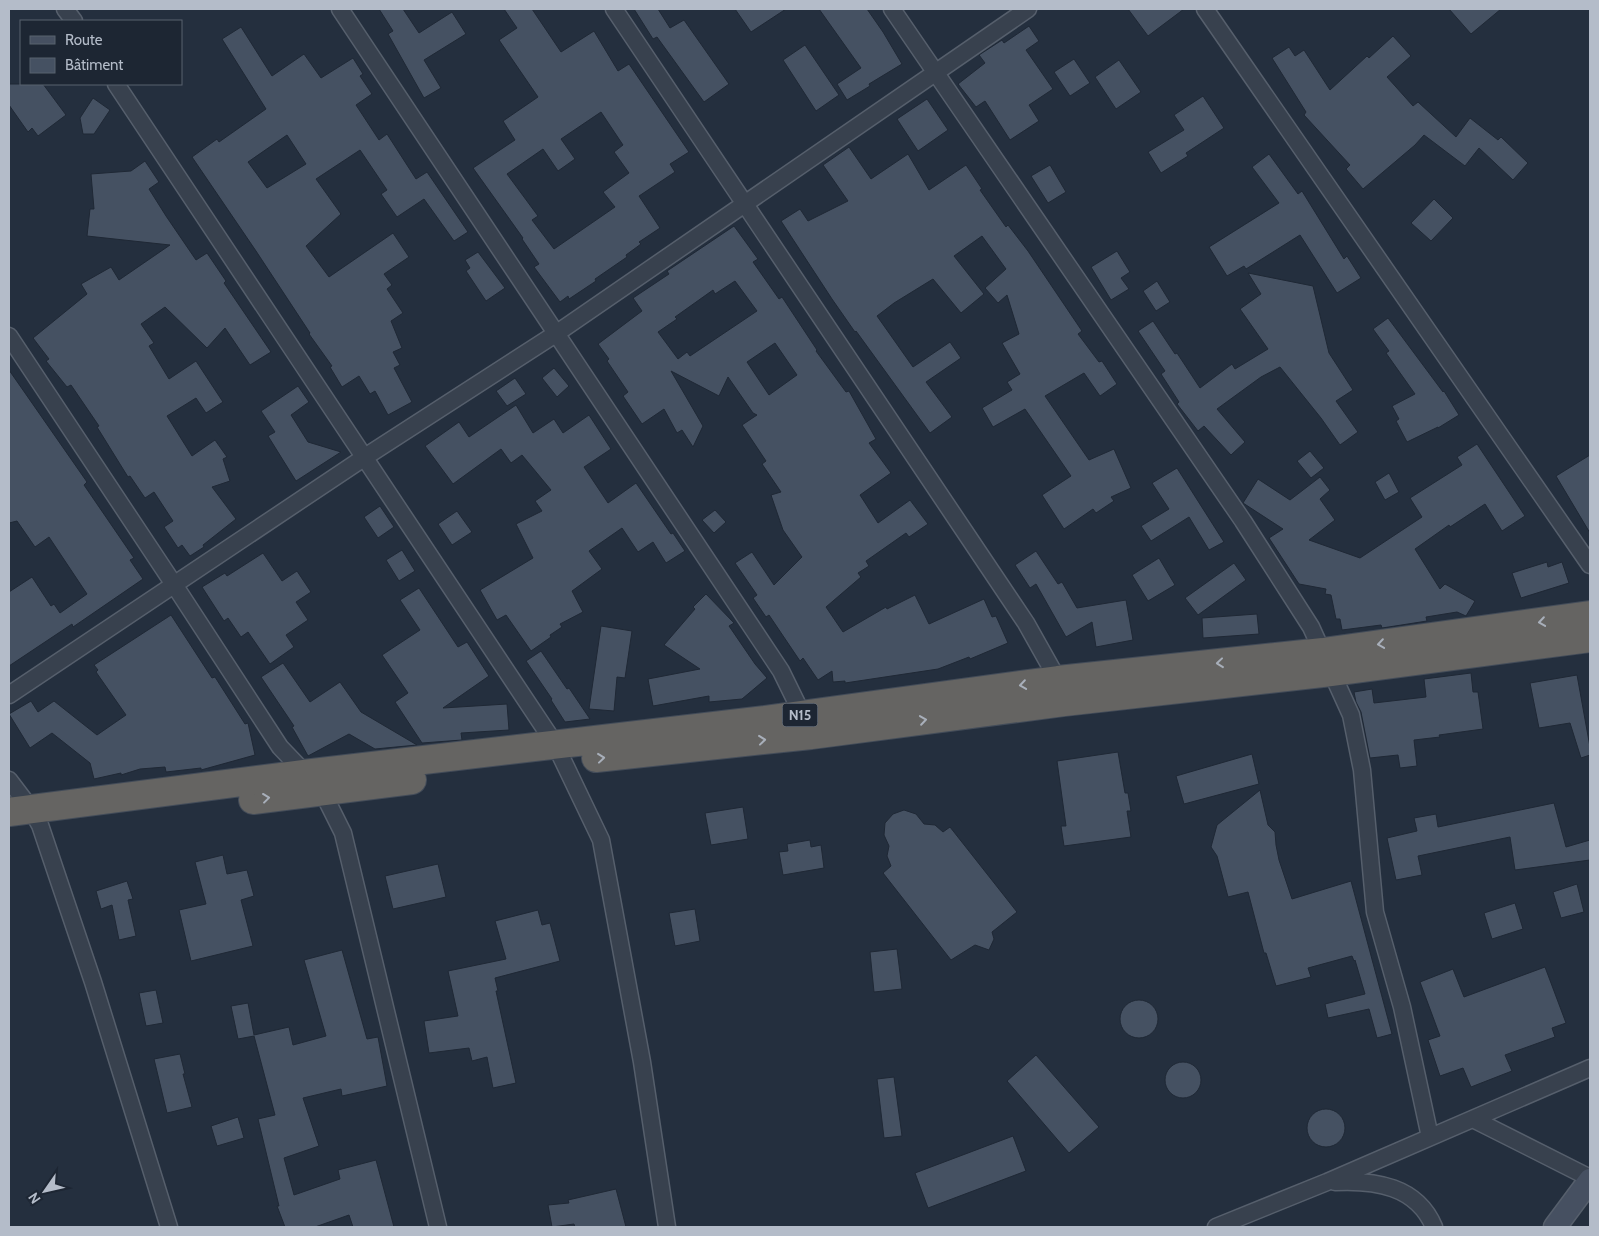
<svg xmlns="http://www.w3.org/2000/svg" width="1599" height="1236" font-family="Cabin,sans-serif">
<rect width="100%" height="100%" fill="#242f3e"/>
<!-- building -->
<path fill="#455162" stroke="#1f2835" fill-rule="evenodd" d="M379,9H403L419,33L452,12L466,34L424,60L441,88L424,98L388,34L393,31Z
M504,9H532L561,52L594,31L618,71L629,64L689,152L670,164L675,172L639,196L660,228L639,242L641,244L626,255L627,257L595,279L596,281L569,299L568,296L560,302L534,267L539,264L522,239L523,238L473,168L515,140L503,121L538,97L499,40L517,28ZM601,112L623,145L614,152L629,173L603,192L615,207L554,249L532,220L538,216L507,174L543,149L558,171L575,159L561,139Z
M634,9H658L670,28L684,20L729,84L704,102L657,37L653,39Z
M735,9H786L751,32Z
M819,9H867L883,32L902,64L869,84L870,86L847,100L837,84L861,68Z
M1128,9H1184L1148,36Z
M1449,9H1501L1471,34Z
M1029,26L1039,41L1026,50L1053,89L1029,105L1039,121L1010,140L985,101L976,107L958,84L985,63L979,55L1002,40L1004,43Z
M241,27L272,76L304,54L321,78L353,58L363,74L360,76L372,94L356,105L379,140L387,134L416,179L427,172L468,232L454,241L424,199L397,217L381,194L387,190L360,150L316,179L341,214L306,246L329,277L393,233L409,257L384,274L392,285L387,289L403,313L391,321L402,348L393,352L400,365L394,368L412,402L388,415L375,391L370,394L359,376L342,387L330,367L332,366L309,334L310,333L256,251L192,157L217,139L219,142L266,109L222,39ZM287,135L306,164L267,188L248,162Z
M1393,36L1411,56L1387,77L1413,106L1418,102L1456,137L1470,118L1498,140L1501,137L1528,163L1513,180L1479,148L1465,166L1424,135L1415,145L1363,189L1346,169L1350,165L1304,115L1306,112L1272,58L1289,47L1295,56L1304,50L1330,90L1367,56L1369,58Z
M805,45L839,95L816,111L783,60Z
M1074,59L1090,83L1070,96L1054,72Z
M1119,60L1141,92L1116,109L1095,77Z
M9,84H43L66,115L38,136L32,128L28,132L9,105Z
M1203,96L1224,128L1186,153L1188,156L1161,173L1148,152L1184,130L1174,115Z
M93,98L110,110L94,134H83L80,118Z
M927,99L948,130L918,151L897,119Z
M849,147L871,179L908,154L929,190L966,165L982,189L980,190L1006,227L1008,225L1028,251L1082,331L1078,334L1099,362L1102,361L1117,384L1100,396L1084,373L1045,396L1089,460L1114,449L1131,488L1111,497L1114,501L1096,513L1093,509L1064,529L1042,495L1071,476L1025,409L993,427L982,408L1012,390L1007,382L1020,374L1002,343L1019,334L1007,295L998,303L985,288L1006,269L982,236L954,256L984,294L961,313L933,279L894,303L877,316L913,367L950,342L961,358L926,382L952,417L930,433L856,331L855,332L832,299L781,221L800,209L808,221L848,201L823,165Z
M1269,154L1298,194L1302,191L1344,259L1347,256L1361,278L1337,293L1300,235L1246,269L1244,266L1227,276L1209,247L1279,203L1252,167Z
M145,161L159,182L149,189L166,216L196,260L207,253L226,281L224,283L271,352L250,365L225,328L207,348L165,307L141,324L154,343L149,346L169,379L196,361L223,402L206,413L196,398L167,416L192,456L215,440L227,457L223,459L230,481L212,487L236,519L203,545L204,547L190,556L182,545L178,548L164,527L173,521L154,492L145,498L130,476L128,477L97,427L99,426L71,385L67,387L46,361L49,359L33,338L87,294L81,284L111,267L119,280L170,245L87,236L90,209H94L91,174L131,171Z
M1050,165L1066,192L1048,203L1031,176Z
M1434,199L1453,218L1431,241L1411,223Z
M734,226L758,259L753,262L779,299L782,297L817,350L816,351L846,392L849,391L876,439L869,443L891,473L860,495L878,523L910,500L928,524L909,537L906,533L866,561L869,566L858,573L861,577L826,607L843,632L886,607L887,609L915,595L929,624L984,599L992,617L996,616L1008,643L970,659L969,657L938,669L845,683V681L833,682L832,671L818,680L803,658L800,661L769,615L766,617L753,598L757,595L735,563L752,552L774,585L802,557L783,530L771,495L781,492L762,464L766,461L742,425L757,415L753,413L728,377L719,396L671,371L703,426L693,447L682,430L677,433L664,409L642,424L623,396L628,392L607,361L609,359L598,344L642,311L633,298L669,274L667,271ZM735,281L757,311L690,356L687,352L678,359L658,332L677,319L675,317L713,290L715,294ZM775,343L797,375L769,395L747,362Z
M1117,251L1130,272L1121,278L1129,289L1111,300L1091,267Z
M478,252L505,288L486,301L466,271L470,268L465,260Z
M1248,273L1313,286L1329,353L1353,390L1336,401L1358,432L1340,445L1321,418L1280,367L1261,377L1217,409L1245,442L1231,455L1204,426L1198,431L1177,404L1179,402L1161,374L1165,371L1138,331L1153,321L1175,354L1177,353L1200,388L1232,364L1235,369L1268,349L1240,309L1261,294Z
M1157,281L1170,302L1156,311L1143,291Z
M1388,318L1443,392L1444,391L1459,415L1438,428V427L1407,442L1396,421L1399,419L1392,406L1415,394L1386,353L1389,351L1373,329Z
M554,368L569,386L557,397L542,378Z
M9,370L87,482L84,485L134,558L130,560L143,579L73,627L72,624L9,666V592L32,577L51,606L54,604L60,613L87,594L49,537L35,547L17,521L9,523Z
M515,378L526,394L507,406L496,391Z
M298,386L309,402L291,415L308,442L341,452L296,481L268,436L275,432L261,411Z
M516,405L533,433L554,419L563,433L589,415L611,449L584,467L608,503L636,483L671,534L673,533L685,551L666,563L653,542L638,552L622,528L589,551L602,569L572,591L583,612L560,624L562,627L550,635L551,637L531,651L506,615L497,620L480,590L533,558L516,524L542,511L535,501L551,490L522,455L511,463L501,449L453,484L425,446L459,422L469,437Z
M1477,444L1525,516L1502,531L1485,504L1450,527L1449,525L1415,549L1440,589L1445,584L1475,601L1466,616L1457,612L1426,617L1427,621L1395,626L1382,628L1381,625L1342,630L1340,619H1336L1331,595L1325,594L1326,589L1299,584L1269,538L1283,529L1243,503L1258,479L1290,500L1320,477L1330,490L1320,499L1335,520L1309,540L1360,558L1422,517L1410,498L1462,465L1457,457Z
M1310,451L1324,468L1311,478L1297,461Z
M1590,455V533L1556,476Z
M1177,468L1224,542L1209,550L1189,517L1151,541L1141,526L1169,509L1152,483Z
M1389,473L1399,492L1385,500L1375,482Z
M380,506L394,527L378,538L364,517Z
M715,510L726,522L714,533L702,520Z
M457,511L472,532L452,545L438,524Z
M402,550L415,571L399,581L386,560Z
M1036,551L1058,584L1062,582L1077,608L1126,600L1133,640L1096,647L1092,622L1066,637L1036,584L1030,588L1015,565Z
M263,553L282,581L297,571L311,592L296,602L308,620L286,635L294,647L270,664L248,632L241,637L228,618L224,621L202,587L225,573L227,576Z
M1159,558L1175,585L1148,601L1132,575Z
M1547,562L1548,567L1562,562L1569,583L1521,598L1512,573Z
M1234,563L1246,580L1198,615L1185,598Z
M419,588L458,647L467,642L489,676L443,708L507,704L509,730L461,733L462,740L422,743L395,702L408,693L382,655L420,630L400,600Z
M706,594L734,623L729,626L755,664L767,678L742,699L709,702V696L653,706L648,679L700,669L664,645L695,609L693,607Z
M1257,614L1259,634L1203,638L1202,618Z
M171,615L212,678L215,677L245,724L248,723L255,755L201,770V768L166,772L165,767L140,769L121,775V773L94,779L90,763L52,733L30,748L9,714L31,701L38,712L54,701L97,735L126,715L96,672L98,670L94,665Z
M601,626L632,631L625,678L617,677L614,711L589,709Z
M541,651L567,689L569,688L590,719L565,722L551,700L552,699L526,661Z
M283,663L310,702L340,682L361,712L417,745L375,749L349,734L308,756L292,727L294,726L261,677Z
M1471,673L1473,692H1478L1483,729L1439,735L1440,737L1414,740L1417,766L1400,768L1398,755L1370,758L1361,712L1356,702L1354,692L1372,689L1374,703L1426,697L1424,679Z
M1577,675L1590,747V755L1581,758L1570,723L1539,728L1530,683Z
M1118,752L1125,793H1128L1131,811H1127L1131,837L1064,846L1061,826H1066L1057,761Z
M1252,754L1259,784L1184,804L1176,776Z
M1260,790L1268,825L1275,832L1276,845L1279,860L1292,899L1351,881L1392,1034L1377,1038L1369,1009L1328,1018L1325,1004L1365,994L1355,960L1354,961L1352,956L1308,968L1311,977L1276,986L1266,953H1264L1248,892L1228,897L1217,856L1211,847L1217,825Z
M1554,803L1566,847L1590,840V860L1515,870L1510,837L1418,856L1422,875L1396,880L1387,838L1417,831L1414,818L1436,814L1438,827Z
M743,807L748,839L711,845L705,813Z
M904,810L916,814L924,824L935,825L943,832L950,827L1017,912L992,932L994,939L989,950L975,945L951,960L883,873L891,866L887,856L889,846L884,835L885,823L893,814Z
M810,840L811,847L821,845L824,868L783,875L779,852L788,851L787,844Z
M223,855L227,874L247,870L254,896L241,900L253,946L191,961L179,910L206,904L195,862Z
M438,864L446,897L393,909L385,876Z
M127,881L133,899L128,900L136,936L119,940L112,905L101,909L96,891Z
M1577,884L1584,912L1561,918L1553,892Z
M1515,903L1523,929L1492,939L1484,913Z
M695,909L700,941L675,946L669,913Z
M538,910L542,925L550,923L560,961L495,978L498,991H496L516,1083L493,1088L487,1057L472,1061L469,1048L429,1053L424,1021L458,1016L448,971L506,959L495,921Z
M897,949L902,989L874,992L870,952Z
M342,950L367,1039L378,1037L387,1086L342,1096L341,1089L303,1098L319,1146L284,1158L294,1195L340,1179L338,1170L376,1160L394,1227H353L349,1215L315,1227H285L277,1206H279L258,1119L275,1115L254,1036L238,1039L231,1006L248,1003L254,1035L289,1027L293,1045L326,1036L304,960Z
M1545,967L1566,1023L1552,1028L1555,1037L1505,1055L1512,1071L1471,1087L1463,1068L1440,1076L1428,1040L1440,1036L1420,982L1453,969L1464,997Z
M156,990L163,1023L146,1026L139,993Z
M1120 1019a19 19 0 1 1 38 0a19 19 0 1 1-38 0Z
M180,1054L185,1074H183L192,1107L167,1113L154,1059Z
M1036,1055L1099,1127L1069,1153L1007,1081Z
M1165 1080a18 18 0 1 1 36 0a18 18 0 1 1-36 0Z
M894,1077L902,1136L884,1138L877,1079Z
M1307 1128a19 19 0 1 1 38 0a19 19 0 1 1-38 0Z
M238,1117L244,1138L217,1146L211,1126Z
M1013,1136L1026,1171L928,1208L915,1173Z
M616,1189L626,1227H575L574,1224L552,1227L548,1205L569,1203L568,1200Z"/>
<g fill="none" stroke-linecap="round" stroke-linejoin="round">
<defs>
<path id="minor" d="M65,9L74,21
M340,9L781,671L805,720
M614,9L1026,623L1058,680L1060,687
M892,9L1243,521L1311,627L1351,715L1362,770L1375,912L1402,1007L1430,1137
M1205,9L1590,565
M116,84L555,744L601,840L642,1062L667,1227
M9,336L175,586L280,747L322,791L343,833L438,1227
M9,695L365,457L557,333L1028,9
M9,780L31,809L40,825L93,982L169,1227
M1473,1119L1590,1178
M1335,1182C1375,1180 1417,1186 1434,1227
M1216,1227L1327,1182L1590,1068"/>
<path id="secondary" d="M1555,1227L1590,1180"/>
<path id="trunk" d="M596,758L811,735L1064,702L1331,672L1590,638
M253,800L412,780
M9,812L304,774L757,721L1058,680L1323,652L1590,615"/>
</defs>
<!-- minor casing -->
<use href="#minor" stroke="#565f6c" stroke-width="19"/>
<!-- secondary casing -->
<use href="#secondary" stroke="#565f6c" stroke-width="25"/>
<!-- trunk casing -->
<use href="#trunk" stroke="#434c59" stroke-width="30"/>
<!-- minor -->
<use href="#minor" stroke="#38414e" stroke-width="16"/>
<!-- secondary -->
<use href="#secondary" stroke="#465061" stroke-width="22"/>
<!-- trunk -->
<use href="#trunk" stroke="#656462" stroke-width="28"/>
</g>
<!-- one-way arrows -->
<defs><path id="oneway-chevron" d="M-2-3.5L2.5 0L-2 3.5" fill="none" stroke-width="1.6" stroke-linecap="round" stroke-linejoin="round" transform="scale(1.25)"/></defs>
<g stroke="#a8afba">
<use href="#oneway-chevron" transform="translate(1542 622) rotate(172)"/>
<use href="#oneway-chevron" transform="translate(1381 644) rotate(172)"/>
<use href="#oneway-chevron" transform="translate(1220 663) rotate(174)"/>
<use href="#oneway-chevron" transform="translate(1023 685) rotate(172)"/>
<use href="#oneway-chevron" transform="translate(923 720) rotate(-8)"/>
<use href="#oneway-chevron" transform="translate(762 740) rotate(-6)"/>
<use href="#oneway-chevron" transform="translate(601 758) rotate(-6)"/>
<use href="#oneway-chevron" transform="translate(266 798) rotate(-7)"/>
</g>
<g text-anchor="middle" stroke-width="4" stroke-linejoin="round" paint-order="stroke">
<!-- shield labels -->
<rect fill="#1d2633" stroke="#878f9c" stroke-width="1" x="782.5" y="703.5" width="35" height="23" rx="4"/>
<g font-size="14" font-weight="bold" fill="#b4bcc9">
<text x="800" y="720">N15</text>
</g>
</g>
<!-- border -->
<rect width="1599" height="1236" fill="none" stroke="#b4bcc9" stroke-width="20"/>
<!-- legend -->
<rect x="20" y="20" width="162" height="65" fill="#1d2633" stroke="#59626f"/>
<rect x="30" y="36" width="25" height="8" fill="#465061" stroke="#59626f"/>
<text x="65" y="45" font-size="15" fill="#b4bcc9">Route</text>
<rect x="30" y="58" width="25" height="15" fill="#455162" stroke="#59626f"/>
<text x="65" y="70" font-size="15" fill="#b4bcc9">Bâtiment</text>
<!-- north arrow -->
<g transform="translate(45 1191) rotate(236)" stroke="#1d2633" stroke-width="4" paint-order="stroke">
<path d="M0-4L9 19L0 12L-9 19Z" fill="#b4bcc9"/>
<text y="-8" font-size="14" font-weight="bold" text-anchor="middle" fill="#b4bcc9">N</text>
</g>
</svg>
